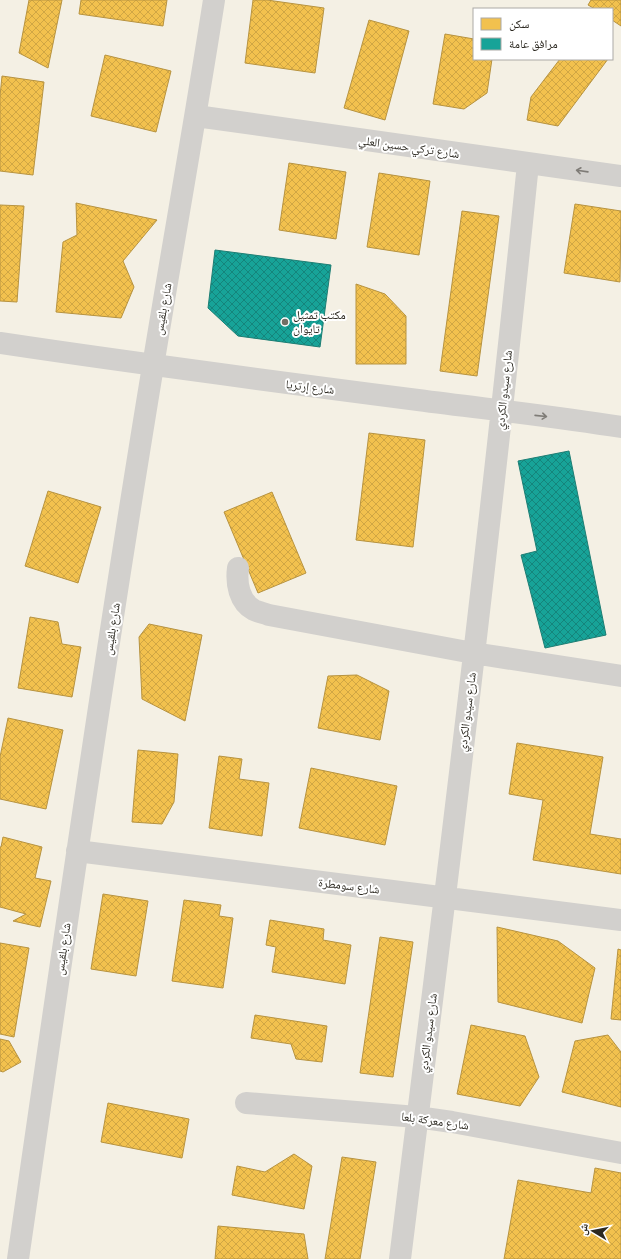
<svg xmlns="http://www.w3.org/2000/svg" width="621" height="1259" font-family="'Zilla Slab','Noto Naskh Arabic',serif">
<defs>
<pattern id="homes-cross-hatch" width="8" height="8" patternUnits="userSpaceOnUse"><rect width="8" height="8" fill="#f2c14e"/><path d="M0 0l8 8M0 8l8-8" fill="none" stroke="#d0a644"/></pattern>
<pattern id="public-cross-hatch" width="8" height="8" patternUnits="userSpaceOnUse"><rect width="8" height="8" fill="#17a398"/><path d="M0 0l8 8M0 8l8-8" fill="none" stroke="#15857c"/></pattern>
</defs>
<rect width="100%" height="100%" fill="#f4f0e4"/>
<!-- homes -->
<path fill="url(#homes-cross-hatch)" stroke="#b79340" d="M29,0H62L48,68L19,53Z
M81,0H167L163,26L79,14Z
M253,0H267L324,8L315,73L245,63Z
M591,0H621V26L612,20V9H595L588,5Z
M369,20L409,31L385,120L344,108Z
M445,34L474,39V59H492L487,93L464,109L433,104Z
M105,55L171,71L156,132L91,116Z
M560,59H608L558,126L527,120L531,97Z
M2,76L44,82L33,175L0,171V96Z
M289,163L346,172L336,239L279,230Z
M379,173L430,181L419,255L367,247Z
M76,203L157,220L123,261L134,287L121,318L56,312L63,242L77,235Z
M575,204L621,211L620,282L564,273Z
M0,205L24,206L17,302L0,301Z
M462,211L499,216L477,376L440,371Z
M356,284L385,294L406,316V364H356Z
M369,433L425,440L413,547L356,540Z
M48,491L101,507L78,583L25,566Z
M272,492L306,573L258,593L224,512Z
M30,617L58,622L62,644L81,647L72,697L18,688Z
M149,624L202,635L185,721L142,699L139,637Z
M357,675L389,691L380,740L318,728L328,676Z
M8,718L63,730L46,809L0,799V757Z
M517,743L603,757L590,834L621,839V874L533,860L543,800L509,794Z
M138,750L178,754L174,802L162,824L132,822Z
M219,756L242,759L239,779L269,783L262,836L209,828Z
M311,768L397,786L385,845L299,828Z
M3,837L42,847L35,878L51,881L40,927L13,921L26,914L0,907V847H1Z
M103,894L148,901L136,976L91,969Z
M184,900L221,905L219,916L233,918L223,988L172,981Z
M270,920L324,929L323,940L351,945L345,984L272,972L276,947L266,945Z
M497,927L558,941L595,968L582,1023L498,1002Z
M380,937L413,942L393,1077L360,1073Z
M0,943L29,948L14,1037L0,1034Z
M618,949L621,950V1020L611,1019Z
M255,1015L327,1026L322,1062L296,1059L291,1044L251,1038Z
M471,1025L525,1036L539,1077L520,1106L457,1094Z
M608,1035L621,1052V1107L562,1092L575,1041Z
M0,1039L9,1041L21,1062L3,1072L0,1071Z
M108,1103L189,1119L182,1158L101,1142Z
M294,1154L312,1166L304,1209L232,1195L237,1166L265,1172Z
M342,1157L376,1162L360,1259H325Z
M595,1168L621,1173V1259H504L518,1180L591,1193Z
M218,1226L304,1234L308,1259H215Z"/>
<!-- public -->
<path fill="url(#public-cross-hatch)" stroke="#1d7e74" d="M215,250L331,265L320,347L238,336L208,308Z
M569,451L606,635L545,648L521,555L537,551L518,461Z"/>
<g fill="none" stroke-linecap="round" stroke-linejoin="round">
<!-- minor -->
<path stroke="#d2d0cd" stroke-width="22" d="M196,116L621,176
M0,343C139,364 278,382 418,400C486,409 554,416 621,427
M238,568C236,583 239,602 254,610C258,612 264,613 269,615L473,653L621,676
M77,851L621,920
M246,1103L417,1117L452,1122L621,1153
M18,1259C61,961 104,663 153,366C173,244 195,122 214,0
M400,1259C414,1138 431,1017 445,896C475,652 503,408 528,164"/>
</g>
<!-- one-way arrows -->
<defs><path id="oneway-shaft" d="M-6 0H5M1.5-3L5.5 0L1.5 3" fill="none" stroke-width="1.6" stroke-linecap="round" stroke-linejoin="round"/></defs>
<g stroke="#7f7c77">
<use href="#oneway-shaft" transform="translate(582 171) rotate(-172)"/>
<use href="#oneway-shaft" transform="translate(541 416) rotate(6)"/>
</g>
<!-- markers -->
<circle fill="#726f65" stroke="#fff" stroke-width="1.5" cx="285" cy="322" r="4"/>
<g text-anchor="middle" stroke-width="4" stroke-linejoin="round" paint-order="stroke">
<!-- street labels -->
<g font-size="12" fill="#2c2921" stroke="#fff">
<text transform="translate(409 147) rotate(8)" y="4">شارع تركي حسين العلي</text>
<text transform="translate(163 309) rotate(-80)" y="4">شارع بلقيس</text>
<text transform="translate(310 387) rotate(7)" y="4">شارع إرتريا</text>
<text transform="translate(504 390) rotate(-84)" y="4">شارع سيدو الكردي</text>
<text transform="translate(112 629) rotate(-81)" y="4">شارع بلقيس</text>
<text transform="translate(467 712) rotate(-83)" y="4">شارع سيدو الكردي</text>
<text transform="translate(349 886) rotate(7)" y="4">شارع سومطرة</text>
<text transform="translate(63 949) rotate(-82)" y="4">شارع بلقيس</text>
<text transform="translate(428 1033) rotate(-83)" y="4">شارع سيدو الكردي</text>
<text transform="translate(435 1121) rotate(8)" y="4">شارع معركة بلعا</text>
</g>
<!-- poi labels -->
<g font-size="12" fill="#2c2921" stroke="#fff" text-anchor="start">
<text x="293" y="319">مكتب تمثيل<tspan x="293" dy="14">تايوان</tspan></text>
</g>
</g>
<!-- legend -->
<rect x="473" y="8" width="140" height="52" fill="#ffffff" stroke="#aba9a6"/>
<rect x="481" y="18" width="20" height="12" fill="#f2c14e" stroke="#aba9a6"/>
<text x="509" y="28" font-size="12" fill="#2c2921">سكن</text>
<rect x="481" y="38" width="20" height="12" fill="#17a398" stroke="#aba9a6"/>
<text x="509" y="48" font-size="12" fill="#2c2921">مرافق عامة</text>
<!-- north arrow -->
<g transform="translate(593 1231) rotate(280)" stroke="#ffffff" stroke-width="3" paint-order="stroke">
<path d="M0-3L7 15L0 10L-7 15Z" fill="#2c2921"/>
<text y="-6" font-size="11" font-weight="bold" text-anchor="middle" fill="#2c2921">ش</text>
</g>
</svg>
